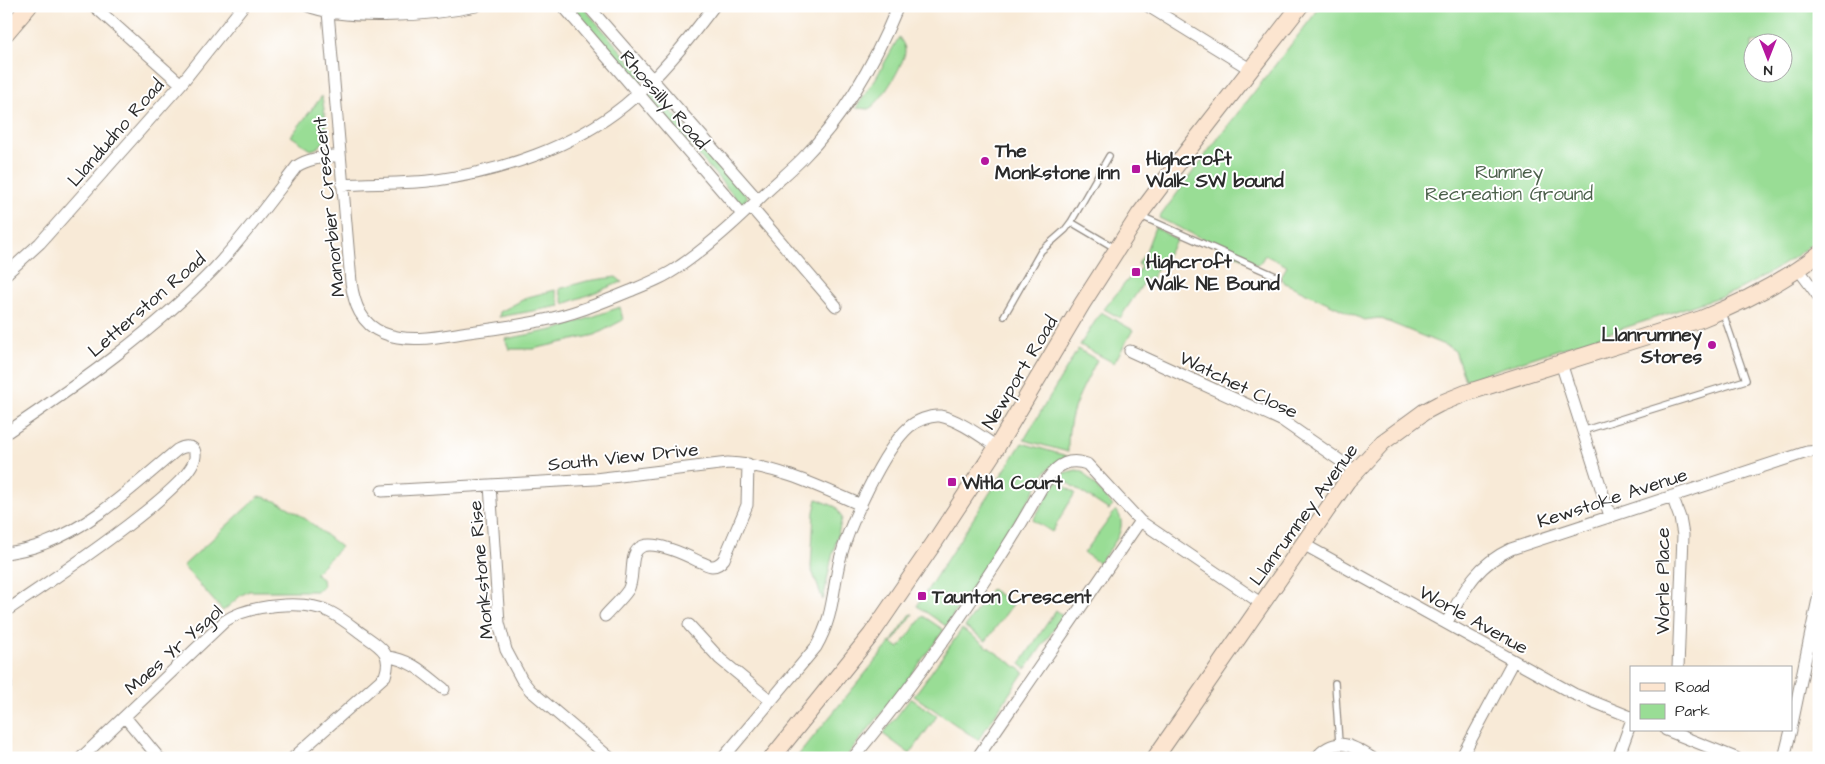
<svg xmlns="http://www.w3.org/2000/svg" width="1825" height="764" font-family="'Architects Daughter',sans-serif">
<rect width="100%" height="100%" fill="#fff"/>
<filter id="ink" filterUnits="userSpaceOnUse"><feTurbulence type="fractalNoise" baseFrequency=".02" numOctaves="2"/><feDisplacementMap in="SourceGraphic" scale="10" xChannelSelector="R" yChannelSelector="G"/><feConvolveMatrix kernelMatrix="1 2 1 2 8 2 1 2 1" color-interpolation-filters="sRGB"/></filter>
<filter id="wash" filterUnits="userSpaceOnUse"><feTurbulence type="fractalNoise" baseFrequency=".0096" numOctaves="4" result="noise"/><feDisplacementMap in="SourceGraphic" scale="20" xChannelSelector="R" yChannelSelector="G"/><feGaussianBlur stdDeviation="1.12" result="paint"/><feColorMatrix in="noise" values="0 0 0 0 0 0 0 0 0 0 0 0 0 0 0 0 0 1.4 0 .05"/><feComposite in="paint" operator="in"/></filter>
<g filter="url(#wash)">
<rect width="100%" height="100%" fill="#f8ead7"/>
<!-- green -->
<path fill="#99dd95" stroke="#628460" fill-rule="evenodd" d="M568,6H582L643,76V80L638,83H636Z
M1321,6H1819V238C1793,260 1764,277 1734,292L1465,380L1455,351L1449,347L1379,318L1364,320L1285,283L1281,277L1287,266L1265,255L1260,263L1257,265L1159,218L1209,150ZM1752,42H1782V72H1752Z
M899,37C902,42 905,45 905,51C905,63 879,106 868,109C864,109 860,108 856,108L876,78Z
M653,91L747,196V199L745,203H740L650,99L649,94Z
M322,96C324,115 335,145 311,150L291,136Z
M1155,227L1177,240L1151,279L1147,278L1120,318L1104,309L1131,276L1134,278L1141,267L1138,264L1146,251Z
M616,277L622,282L564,304L559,289L587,281Z
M555,290L560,306L499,317L500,312L528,297Z
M620,307L623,320L595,335L533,349H509L505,339L558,329Z
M1101,312L1133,330L1114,363L1080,345Z
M1078,349L1097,360C1080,394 1067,412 1068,452L1024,440Z
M1022,443L1067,456L1056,462L1045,472L1030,498L946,626L917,606Z
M1076,470L1082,471L1113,506L1109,510L1060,478L1064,473Z
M1057,481L1075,493L1052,532L1033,520Z
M259,496C290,502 316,528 341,547L315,573L322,579L323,586L316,591H249L240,596L223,611L183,566Z
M817,499L836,507L842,518L831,561L823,600L811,568L814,512Z
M1116,510C1131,528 1110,548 1099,563L1084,553Z
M991,589L1013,604L986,641L965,627Z
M1056,610L1063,616L1026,669L1020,664Z
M911,614H913L892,643L899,648L923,616L944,630L897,694L845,758H796L891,642Z
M962,629L1024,672L978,740L914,696Z
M910,699H912L937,716L910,754L883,734Z"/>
</g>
<g filter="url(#ink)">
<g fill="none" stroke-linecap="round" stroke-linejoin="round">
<defs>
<path id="lane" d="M1141,216L1278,277
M1071,222L1115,248
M1004,316L1041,251L1065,230L1071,222L1109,156
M1582,431L1746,380L1723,313
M1335,683L1339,743"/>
<path id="street" d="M94,6L181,84
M308,6C348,22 434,15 476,6
M563,6L742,214
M588,6L758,200
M1148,6L1250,69
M328,12L351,282C354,304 361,324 383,333C410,344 442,336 469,332C493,329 517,326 540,321C571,315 601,303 630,291C647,284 665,277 680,266C708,247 734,223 758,200C772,186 788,173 802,159C845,116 875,62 898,6
M342,185C374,183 406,184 437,180C503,171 573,147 625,105C660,76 687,42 714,6
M751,207L836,306
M1799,270L1819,297
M6,274L40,243L181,84L243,6
M1130,351L1283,421L1355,471
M1561,363L1610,516
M6,433C80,383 152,333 214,269C244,237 270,201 297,166C309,158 326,157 339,155
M490,485L499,623L506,650L522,680L530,690L610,758
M382,491L595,479L728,463C775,465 818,486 861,505
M1672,496L1680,518L1683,535L1678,668
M1303,544L1574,694L1631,717
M6,553C19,551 31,549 43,544C93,526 137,483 177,450C181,448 184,446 188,447C192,447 195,449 195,454C200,484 35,591 6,611
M605,616C612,608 622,599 628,590C636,576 627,552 643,546C656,541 686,555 698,561C702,562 708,566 712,566C718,566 721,563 724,559L747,505L748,464
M1447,622C1465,589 1475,566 1511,549L1807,452L1819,451
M689,625L720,659L771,701
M387,657C411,659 425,674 444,689
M6,684V685
M125,717L159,758
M1791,729L1819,594
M1666,730L1736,758
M81,758L225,621C248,605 304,599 330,612C342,618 354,628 365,636C381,647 393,654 385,676L293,758
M723,758L816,647C834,616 832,592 840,559C849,525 883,450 909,427C916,421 930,415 940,416C958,419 982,437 997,447
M853,758C904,697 951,632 995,565C1007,547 1018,529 1029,510C1037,497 1044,480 1056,469C1065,461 1076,460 1087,464L1140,521L1262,604
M977,758L1140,521
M1316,758C1335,735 1352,745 1372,758
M1461,758L1513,661
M1618,758L1631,722
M1784,758L1791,730"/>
<path id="secondary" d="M6,33L29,6
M772,758L871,635L934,543L997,447L1082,304L1139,215L1188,150L1300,6
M1155,758L1347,481L1383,442L1424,412L1439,404L1466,393L1701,319C1744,302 1783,282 1819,254"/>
</defs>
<!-- lane casing -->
<use href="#lane" stroke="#928a81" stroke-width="8"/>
<!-- street casing -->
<use href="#street" stroke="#928a81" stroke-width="13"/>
<!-- secondary casing -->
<use href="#secondary" stroke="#928a81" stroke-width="18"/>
<!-- lane -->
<use href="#lane" stroke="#fff" stroke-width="5.5"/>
<!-- street -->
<use href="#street" stroke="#fff" stroke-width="11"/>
<!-- secondary -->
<use href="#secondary" stroke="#fce5d0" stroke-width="16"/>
</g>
</g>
<!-- markers -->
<g fill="#b5179e" stroke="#fff" stroke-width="2">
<circle cx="985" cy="161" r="5"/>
<rect x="1131" y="164" width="10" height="10" rx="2.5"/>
<rect x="1131" y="267" width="10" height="10" rx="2.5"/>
<circle cx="1712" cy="345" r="5"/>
<rect x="947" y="477" width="10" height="10" rx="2.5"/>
<rect x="917" y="591" width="10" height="10" rx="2.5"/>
</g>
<g text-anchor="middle" stroke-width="4" stroke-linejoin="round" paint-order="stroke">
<!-- street labels -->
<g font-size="19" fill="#2b2b2b" stroke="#fff">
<text transform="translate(665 99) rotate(49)" y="7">Rhossilly Road</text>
<text transform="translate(115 132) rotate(-49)" y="7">Llandudno Road</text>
<text transform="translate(328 207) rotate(-96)" y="7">Manorbier Crescent</text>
<text transform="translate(146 304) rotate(-41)" y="7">Letterston Road</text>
<text transform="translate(1019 372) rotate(-59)" y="7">Newport Road</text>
<text transform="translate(1239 384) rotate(26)" y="7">Watchet Close</text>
<text transform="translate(623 456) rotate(-6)" y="7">South View Drive</text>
<text transform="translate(1612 497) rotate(-18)" y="7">Kewstoke Avenue</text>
<text transform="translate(1303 514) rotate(-54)" y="7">Llanrumney Avenue</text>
<text transform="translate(480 570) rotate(-95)" y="7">Monkstone Rise</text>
<text transform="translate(1662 581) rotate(-90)" y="7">Worle Place</text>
<text transform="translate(1474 619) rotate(29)" y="7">Worle Avenue</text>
<text transform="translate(173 649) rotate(-42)" y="7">Maes Yr Ysgol</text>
</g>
<!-- poi labels -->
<g font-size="19" font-weight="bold" fill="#2b2b2b" stroke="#fff" text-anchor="start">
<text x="995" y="157">The<tspan x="995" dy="22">Monkstone Inn</tspan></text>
<text x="1146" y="165">Highcroft<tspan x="1146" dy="22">Walk SW bound</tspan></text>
<text x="1146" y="268">Highcroft<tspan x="1146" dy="22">Walk NE Bound</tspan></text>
<text x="1702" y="341" text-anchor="end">Llanrumney<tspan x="1702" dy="22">Stores</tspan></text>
<text x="962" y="489">Witla Court</text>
<text x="932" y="603">Taunton Crescent</text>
</g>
<!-- park labels -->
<g font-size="19" fill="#4c604b" stroke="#fff">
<text x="1509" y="178">Rumney<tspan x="1509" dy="22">Recreation Ground</tspan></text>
</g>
</g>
<!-- margin -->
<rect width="1825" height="764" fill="none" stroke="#fff" stroke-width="25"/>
<!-- legend -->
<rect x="1630" y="666" width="162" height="65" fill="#ffffff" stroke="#aaaaaa"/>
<rect x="1640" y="683" width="25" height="8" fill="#fce5d0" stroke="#aaaaaa"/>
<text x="1675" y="692" font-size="15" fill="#2b2b2b">Road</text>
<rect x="1640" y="704" width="25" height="15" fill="#99dd95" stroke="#aaaaaa"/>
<text x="1675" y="716" font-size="15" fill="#2b2b2b">Park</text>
<!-- north arrow -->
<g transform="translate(1768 58) rotate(180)"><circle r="24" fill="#ffffff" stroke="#aaaaaa"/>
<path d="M0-4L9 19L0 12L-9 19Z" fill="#b5179e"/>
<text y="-8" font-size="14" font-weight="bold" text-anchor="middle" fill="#2b2b2b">N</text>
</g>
</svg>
